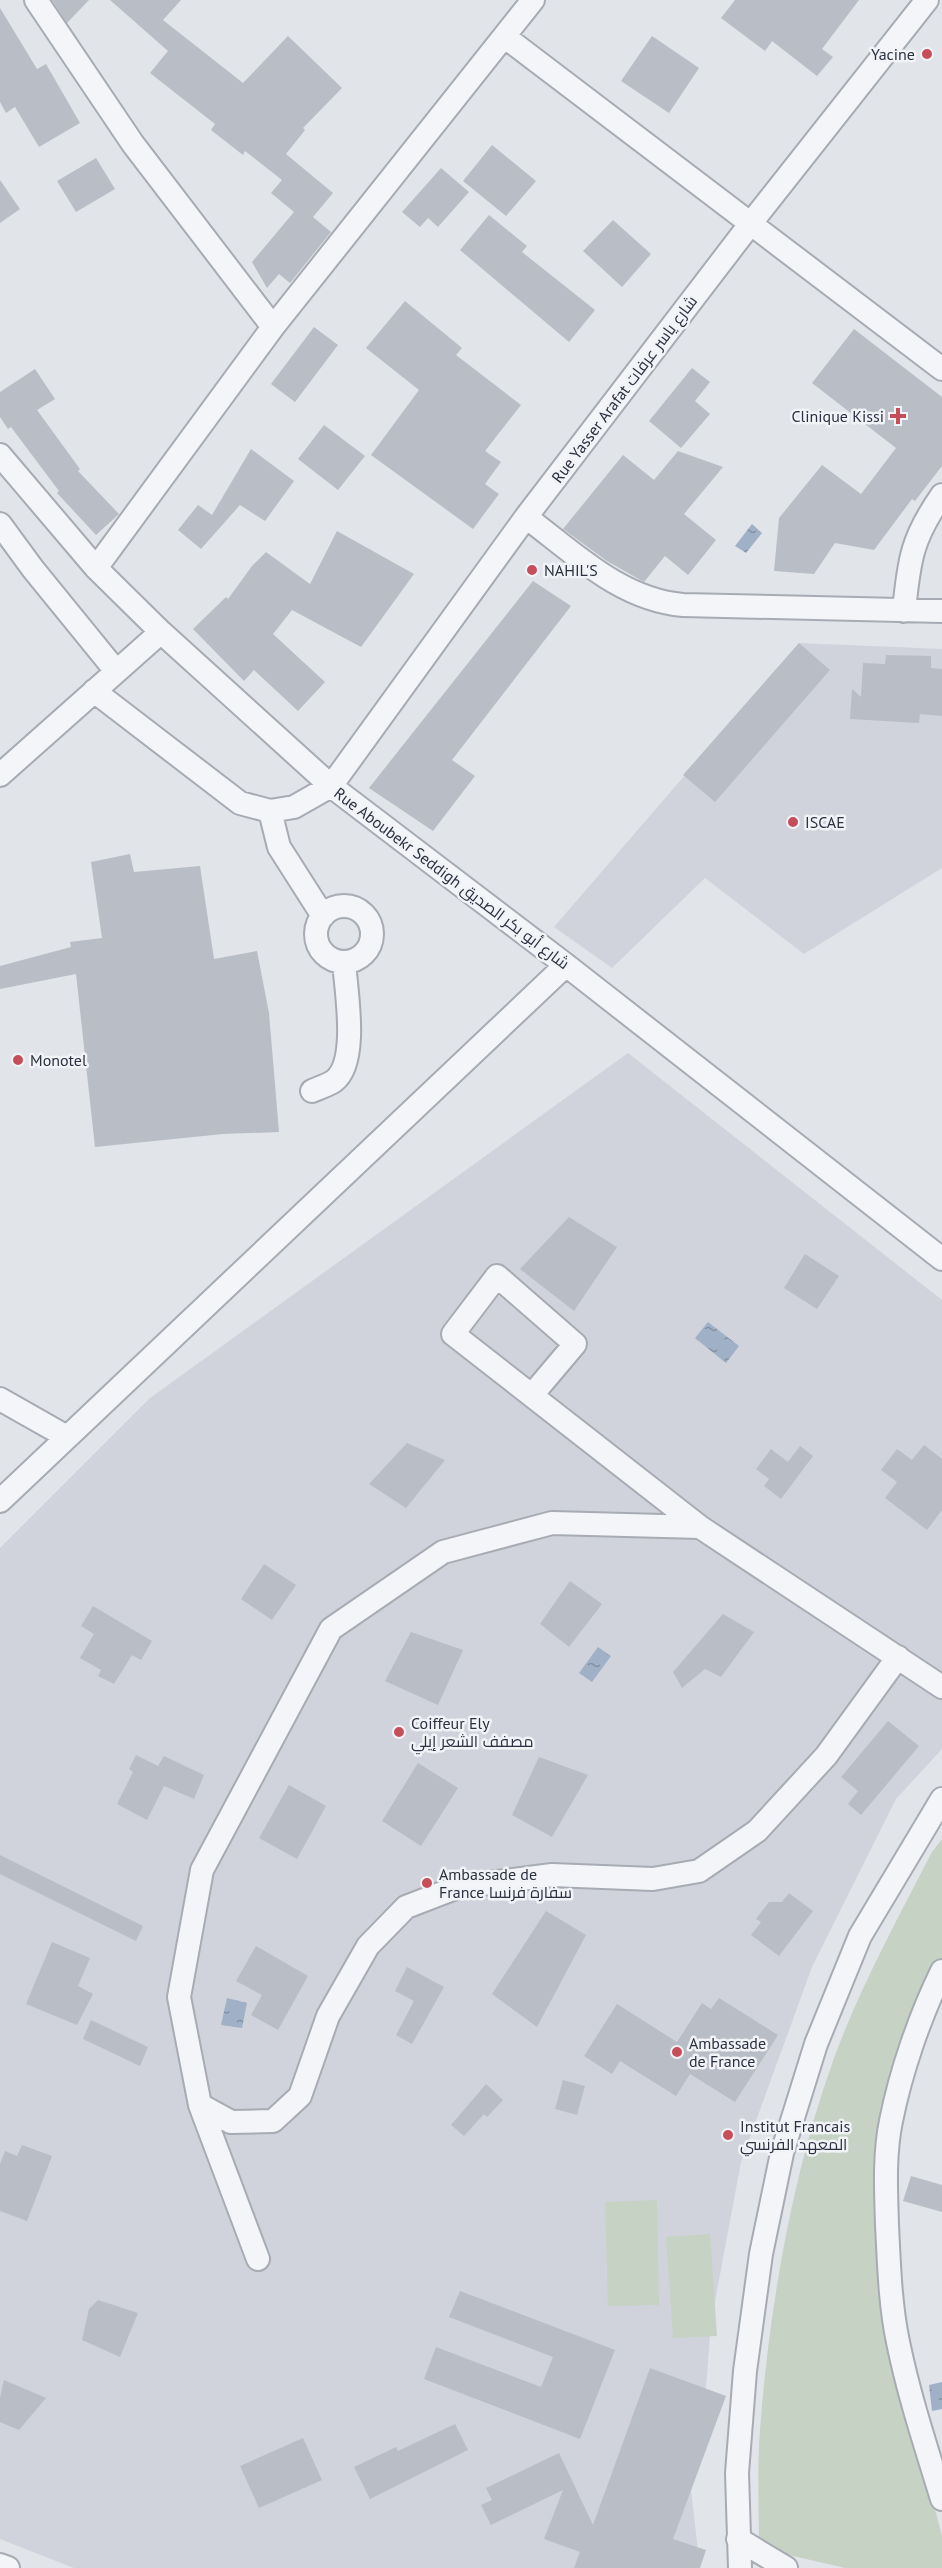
<svg xmlns="http://www.w3.org/2000/svg" width="942" height="2568" font-family="'PT Sans',Cairo,sans-serif">
<defs>
<pattern id="water-ripples" width="26" height="14" patternUnits="userSpaceOnUse" patternTransform="scale(1.5)"><rect width="26" height="14" fill="#9fb0c7"/><path d="M2 4q2-2 4 0t4 0M15 11q2-2 4 0t4 0" fill="none" stroke="#8290a3"/></pattern>
</defs>
<rect width="100%" height="100%" fill="#e1e4e9"/>
<!-- built -->
<path fill="#d0d3db" d="M799,643L942,649V868L804,954L705,878L612,968L554,927Z
M628,1053L942,1300V1749L896,1799L812,1967L741,2162L711,2323L706,2387L691,2490L700,2568H74L0,2539V1548L150,1398Z"/>
<!-- park -->
<path fill="#c6d2c3" d="M942,1839V1962L915,2003L878,2128L886,2307L909,2411L942,2536V2568H845L759,2548C759,2509 757,2469 760,2430C769,2309 792,2175 833,2061C859,1989 897,1920 932,1852Z
M657,2200L659,2305L608,2306L605,2202Z
M710,2234L717,2336L673,2338L666,2237Z"/>
<!-- water -->
<path fill="url(#water-ripples)" d="M752,524L762,533L746,553L735,546Z
M708,1322L739,1346L726,1363L695,1338Z
M598,1647L611,1656L592,1682L579,1673Z
M227,1998L247,2003L242,2028L221,2025Z
M942,2382V2409L932,2411L929,2385Z"/>
<!-- building -->
<path fill="#b9bdc6" d="M52,0H89L67,23Z
M110,0H181L163,20L243,83L288,36L342,88L303,128L305,130L286,154L333,193L313,217L331,232L290,283L279,274L267,288L252,262L294,212L271,193L282,180L245,151L243,155L211,130L215,124L150,73L168,51Z
M735,0H859L822,49L833,57L817,76L772,41L765,51L721,18Z
M0,8L37,69L46,64L80,123L39,147L15,107L6,113L0,102Z
M652,36L699,68L669,113L621,81Z
M492,145L536,181L506,216L463,181Z
M96,158L115,189L76,212L57,181Z
M441,168L469,192L438,227L428,218L420,227L402,212Z
M0,180L20,209L0,223Z
M489,215L527,246L522,252L595,310L569,342L460,250Z
M613,220L651,254L622,287L583,251Z
M405,301L462,348L456,355L521,405L485,451L501,462L485,484L499,494L473,529L371,455L419,390L366,348Z
M314,327L338,345L295,402L271,384Z
M854,329L942,397V466L915,501L912,499L874,550L835,543L814,574L774,571L779,518L822,465L861,494L896,448L812,383Z
M692,368L710,382L695,401L710,414L681,448L649,421Z
M35,369L55,399L37,410L80,469L78,471L119,514L96,535L57,493L59,491L11,427L8,429L0,417V392Z
M324,425L365,456L338,490L298,459Z
M251,449L294,481L265,521L240,505L201,549L178,530L198,505L212,515Z
M678,451L723,467L684,514L716,540L688,575L665,556L644,582L607,561L563,529L623,455L654,480Z
M337,531L414,574L361,647L292,610L273,634L325,682L298,711L254,670L244,681L193,629L226,597L228,599L252,566L266,552L310,584Z
M533,581L571,606L452,760L475,776L433,831L369,788Z
M799,643L830,670L715,802L683,775Z
M886,655L931,656V668L942,669V716L920,714L919,723L850,719L852,689L861,697L863,663L885,664Z
M130,854L134,872L200,866L214,959L257,951L269,1013L279,1132L223,1134L95,1147L76,974L0,989V966L71,947L70,942L102,938L91,862Z
M569,1217L617,1247L574,1311L520,1269Z
M805,1254L839,1276L817,1309L784,1288Z
M407,1443L445,1460L406,1508L369,1484Z
M924,1445L942,1459V1510L927,1530L885,1498L897,1482L881,1470L897,1449L912,1460Z
M800,1446L813,1456L781,1499L764,1486L769,1479L756,1469L771,1449L788,1462Z
M264,1564L296,1585L272,1620L241,1599Z
M570,1581L602,1604L569,1647L540,1624Z
M93,1606L152,1641L141,1660L132,1655L114,1684L98,1676L101,1670L80,1658L94,1634L81,1626Z
M723,1614L754,1632L721,1677L705,1669L682,1688L673,1672Z
M411,1632L463,1650L438,1705L385,1681Z
M888,1721L919,1746L861,1815L848,1804L858,1791L841,1777Z
M136,1755L158,1766L164,1756L204,1775L194,1799L164,1786L147,1820L117,1804L133,1772L129,1769Z
M539,1757L588,1775L552,1837L512,1815Z
M418,1763L458,1788L421,1846L382,1821Z
M289,1785L326,1806L297,1859L259,1838Z
M0,1855L143,1926L136,1941L0,1874Z
M789,1893L813,1911L779,1956L751,1935L761,1922L756,1919L769,1902H782Z
M546,1911L586,1935L537,2027L492,1994Z
M52,1942L90,1958L78,1986L93,1994L77,2025L26,2004Z
M256,1946L308,1976L278,2030L251,2015L262,1995L236,1981Z
M407,1967L444,1987L412,2044L396,2035L414,2001L395,1991Z
M719,1998L778,2035L735,2102L690,2074L676,2096L620,2061L612,2074L584,2056L617,2004L677,2042L702,2003L711,2009Z
M91,2020L148,2047L140,2066L83,2039Z
M563,2080L585,2086L577,2115L555,2109Z
M486,2084L503,2100L487,2117L484,2114L464,2136L451,2125Z
M22,2145L52,2156L27,2221L0,2211V2164L5,2151L17,2156Z
M911,2176L942,2185V2212L903,2201Z
M460,2291L615,2350L580,2439L424,2379L436,2347L541,2387L553,2357L449,2317Z
M98,2300L138,2313L120,2357L82,2340L89,2309Z
M650,2368L726,2396L673,2539L706,2550L700,2568H574L580,2552L544,2539L563,2490L491,2525L481,2505L492,2500L486,2488L559,2453L593,2525Z
M4,2380L46,2398L19,2430L0,2422V2398Z
M455,2424L468,2450L370,2499L354,2467L396,2447L398,2451Z
M303,2438L322,2480L259,2508L240,2466Z"/>
<g fill="none" stroke-linecap="round" stroke-linejoin="round">
<defs>
<path id="minor" d="M36,0L133,144L273,327
M505,37L942,369
M0,455L96,568L161,632L331,786L566,965L942,1259
M526,517C574,553 621,600 683,605L942,611
M0,524L33,569L116,671
M96,568L273,327L533,0
M904,611C909,559 912,538 942,495
M94,691L240,803L270,811L294,807L331,786L526,517L751,223L927,0
M0,775L161,632
M270,811L279,847L323,916
M316 934a28 28 0 1 1 56 0a28 28 0 1 1-56 0Z
M312,1091C319,1088 328,1085 334,1081C359,1062 346,991 344,962
M532,1395L575,1344L497,1276L453,1334L700,1527
M0,1399L67,1437
M0,1501L566,965
M942,1971C920,2016 901,2071 891,2121C884,2155 886,2190 887,2225C889,2264 890,2304 898,2342C909,2396 926,2447 942,2499
M200,2105L231,2122L273,2121L300,2096L328,2016L368,1946L406,1907L458,1887L552,1875L653,1879L699,1871L757,1831L826,1756L898,1657
M258,2259L200,2105L179,1997L202,1870L331,1629L443,1552L552,1523L700,1527L942,1687
M738,2539L786,2568
M0,2565L8,2568
M740,2568L737,2473L745,2371L761,2254L782,2153L816,2044L860,1936L942,1799"/>
</defs>
<!-- minor casing -->
<use href="#minor" stroke="#a7abb3" stroke-width="26"/>
<!-- minor -->
<use href="#minor" stroke="#f4f5f8" stroke-width="22"/>
</g>
<!-- markers -->
<g fill="#c64e5b" stroke="#f1f3f7" stroke-width="2">
<circle cx="927" cy="54" r="6"/>
<path d="M895 407h6v6h6v6h-6v6h-6v-6h-6v-6h6z"/>
<circle cx="532" cy="570" r="6"/>
<circle cx="793" cy="822" r="6"/>
<circle cx="18" cy="1060" r="6"/>
<circle cx="399" cy="1732" r="6"/>
<circle cx="427" cy="1883" r="6"/>
<circle cx="677" cy="2052" r="6"/>
<circle cx="728" cy="2135" r="6"/>
</g>
<g text-anchor="middle" stroke-width="5" stroke-linejoin="round" paint-order="stroke">
<!-- poi labels -->
<g font-size="16" fill="#2b3140" stroke="#f1f3f7" text-anchor="start">
<text x="915" y="60" text-anchor="end">Yacine</text>
<text x="884" y="422" text-anchor="end">Clinique Kissi</text>
<text x="544" y="576">NAHIL'S</text>
<text x="805" y="828">ISCAE</text>
<text x="30" y="1066">Monotel</text>
<text x="411" y="1729">Coiffeur Ely<tspan x="411" dy="18">مصفف الشعر إيلي</tspan></text>
<text x="439" y="1880">Ambassade de<tspan x="439" dy="18">France سفارة فرنسا</tspan></text>
<text x="689" y="2049">Ambassade<tspan x="689" dy="18">de France</tspan></text>
<text x="740" y="2132">Institut Francais<tspan x="740" dy="18">المعهد الفرنسي</tspan></text>
</g>
<!-- street labels -->
<g font-size="16" fill="#2b3140" stroke="#f1f3f7">
<text transform="translate(624 389) rotate(-53)" y="6">Rue Yasser Arafat شارع ياسر عرفات</text>
<text transform="translate(452 878) rotate(37)" y="6">Rue Aboubekr Seddigh شارع أبو بكر الصديق</text>
</g>
</g>
</svg>
